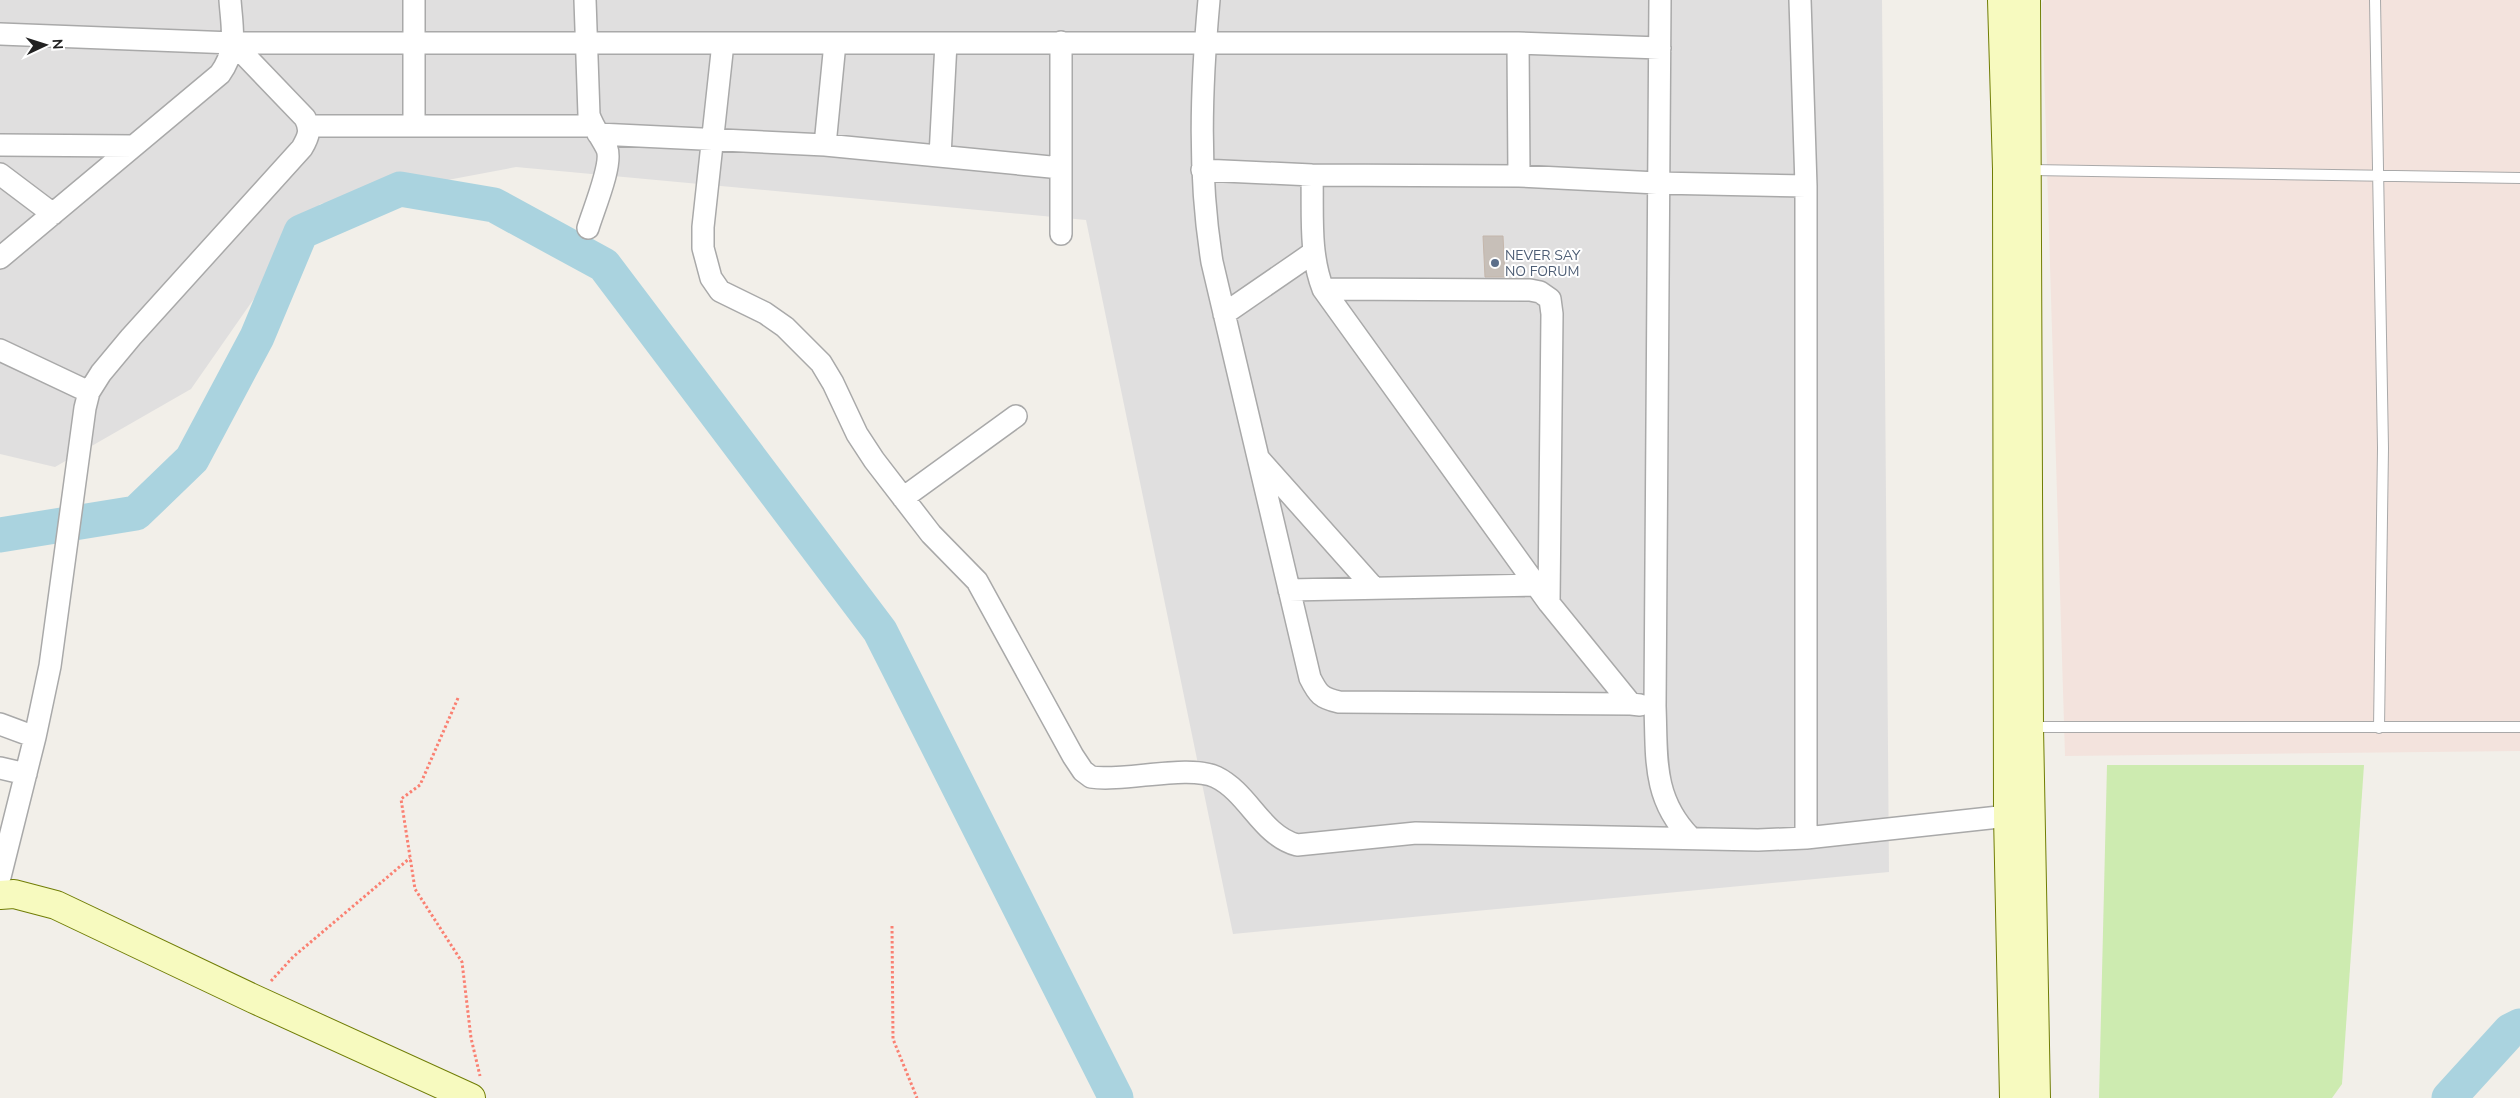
<svg xmlns="http://www.w3.org/2000/svg" width="2520" height="1098" font-family="'Nunito Sans',sans-serif">
<rect width="100%" height="100%" fill="#f2efe9"/>
<!-- residential -->
<path fill="#e0dfdf" d="M0,0H1882L1889,872L1233,934L1086,220L516,167L320,204L191,389L55,467L0,454Z"/>
<!-- military -->
<path fill="#f3e3dd" d="M2044,0H2520V751L2065,756L2042,3Z"/>
<!-- grass -->
<path fill="#cdebb0" d="M2107,765H2364L2342,1084L2332,1098H2099Z"/>
<g fill="none" stroke-linecap="round" stroke-linejoin="round">
<!-- river -->
<path stroke="#aad3df" stroke-width="35" d="M0,535L136,513L192,459L257,337L301,232L400,189L494,205L604,265L880,631L1116,1098
M2449,1098L2510,1031L2520,1026"/>
</g>
<!-- building -->
<path fill="#c7bfb8" stroke="#c4b6ab" d="M1483,236H1503L1505,277H1485Z"/>
<g fill="none" stroke-linecap="round" stroke-linejoin="round">
<defs>
<path id="lane" d="M2375,0L2383,448L2379,728
M2029,170L2520,178
M2031,727H2520"/>
<path id="street" d="M414,0V126
M585,0L589,115C593,127 601,137 607,149C613,164 593,211 588,228
M1209,0C1201,87 1198,175 1212,262L1310,678C1318,694 1321,698 1339,702L1631,704
M1660,0L1655,706C1657,757 1652,798 1690,837
M1800,0L1806,186V838
M0,34L233,43H1518L1660,48
M723,43L703,227V248L711,278L720,291L765,313L785,327L821,363L833,383L857,434L874,460L931,534L977,581L1073,756L1083,771L1091,777C1124,782 1189,764 1216,777C1249,793 1261,835 1297,845L1416,833L1758,840L1806,838L2008,816
M1518,43L1519,176
M309,126H593
M598,134L825,145L1061,168
M0,145L134,146
M825,145L835,43
M940,156L946,43
M1202,170L1312,175L1519,176L1657,183L1806,186
M0,174L53,214
M1312,175C1313,213 1309,253 1323,289L1549,603L1631,704L1640,705
M1061,234V42
M0,258L220,74C238,49 232,29 230,0
M1323,289L1530,290L1540,292L1550,299L1552,314L1549,603
M1224,314L1314,252
M0,350L89,392L101,373L131,337L302,148C309,136 311,130 305,118L233,43
M1260,460L1374,588
M903,498L1016,416
M1289,590L1536,585
M0,724L35,737
M0,768L26,774
M0,877L35,737L50,666L85,408L89,392"/>
<path id="secondary" d="M2002,0L2007,169L2008,816L2014,1098
M2026,0L2029,727L2036,1098
M0,895L14,894L56,905L254,999L471,1098"/>
</defs>
<!-- lane casing -->
<use href="#lane" stroke="#a9a9a9" stroke-width="12"/>
<!-- street casing -->
<use href="#street" stroke="#a9a9a9" stroke-width="24"/>
<!-- secondary casing -->
<use href="#secondary" stroke="#707d05" stroke-width="30"/>
<!-- path -->
<path stroke="#fa8072" stroke-width="3" stroke-dasharray="2.5 2.5" stroke-linecap="butt" d="M458,698L420,785L401,799L415,889L462,962L471,1038L480,1076
M892,926L893,1039L917,1098
M271,981L293,957L410,858"/>
<!-- lane -->
<use href="#lane" stroke="#fff" stroke-width="10"/>
<!-- street -->
<use href="#street" stroke="#fff" stroke-width="21"/>
<!-- secondary -->
<use href="#secondary" stroke="#f7fabf" stroke-width="28"/>
</g>
<!-- markers -->
<circle fill="#5c6f8a" stroke="#fff" stroke-width="2" cx="1495" cy="263" r="5"/>
<g text-anchor="middle" stroke-width="4" stroke-linejoin="round" paint-order="stroke">
<!-- service labels -->
<g font-size="14" fill="#4e5e75" stroke="#fff" text-anchor="start">
<text x="1505" y="260">NEVER SAY<tspan x="1505" dy="16">NO FORUM</tspan></text>
</g>
</g>
<!-- north arrow -->
<g transform="translate(45 45) rotate(86)" stroke="#ffffff" stroke-width="4" paint-order="stroke">
<path d="M0-4L9 19L0 12L-9 19Z" fill="#222222"/>
<text y="-8" font-size="14" font-weight="bold" text-anchor="middle" fill="#222222">N</text>
</g>
</svg>
